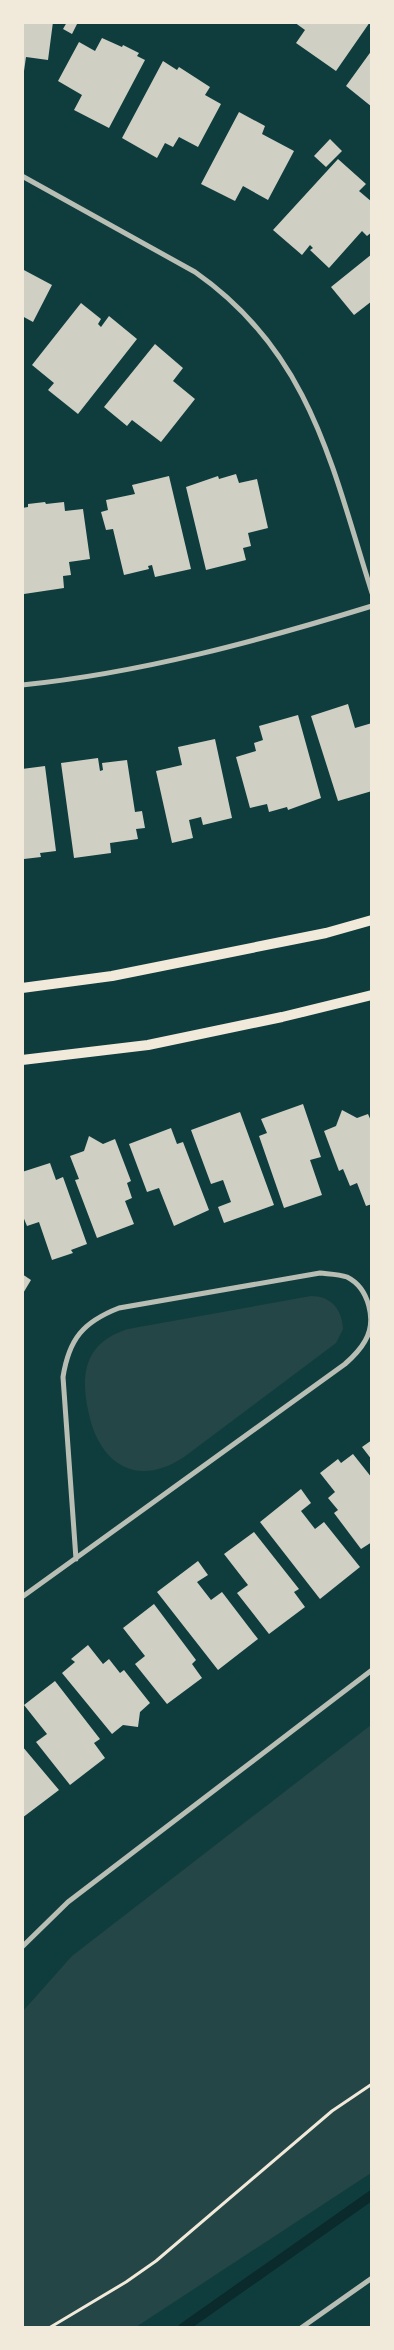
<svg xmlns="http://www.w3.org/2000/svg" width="394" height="2350" font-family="'PT Sans Narrow',sans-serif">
<rect width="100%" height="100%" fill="#0f3d3e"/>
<!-- green -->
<path fill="#244646" d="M311,1296C331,1296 342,1309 343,1329L336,1343L184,1457C136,1489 98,1463 88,1410C80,1372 86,1342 128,1329Z
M371,1725V2173L136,2327L23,2328V2011L72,1956Z"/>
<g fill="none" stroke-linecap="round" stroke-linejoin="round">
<!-- stream -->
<path stroke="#0a2a2b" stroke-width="10" d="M183,2328L372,2195"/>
</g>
<!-- building -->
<path fill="#cfcfc3" d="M22,22H53L48,60L26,57L24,71Z
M67,22H78L72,34L63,29Z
M294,22H370L336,71L296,43L305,30Z
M102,38L122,47L123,45L139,53L137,56L145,60L109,128L74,110L82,95L58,81L79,42L95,51Z
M372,50V107L346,86Z
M163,61L177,70L179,67L210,87L205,95L221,104L198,147L179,137L173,147L165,143L157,158L122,138Z
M239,112L265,126L262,134L294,151L268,200L243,186L235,201L201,184Z
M330,139L342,151L326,167L314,156Z
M338,159L366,184L359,191L372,202V232L367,236L362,231L329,268L310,250L313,248L310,245L302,255L273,230Z
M372,254V301L354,315L331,287Z
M22,269L52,285L33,322L22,316Z
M81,303L101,319L98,324L101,327L109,316L137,339L78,414L48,390L54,383L32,365Z
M155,344L183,368L173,381L195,399L161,442L132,420L127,426L104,407Z
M236,474L239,483L257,479L268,528L248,533L251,546L243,548L246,560L206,570L186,487L218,476L219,479Z
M169,476L191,569L155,577L152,565L148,566L149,569L124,575L113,529L106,530L101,512L108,510L106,500L135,494L132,485Z
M45,502L46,504L64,502L65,511L83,509L90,559L69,562L71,575L63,576L64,588L24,594L22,508L28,507V504Z
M348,704L355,728L372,723V791L338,801L311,716Z
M298,715L321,798L288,810L287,807L269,812L267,804L250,808L236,757L256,751L254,743L263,740L259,726Z
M215,739L232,818L203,825L201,817L189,820L193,838L172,843L156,771L182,765L178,747Z
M98,758L100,771L103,770L102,763L127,760L135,812L142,811L145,828L136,829L138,839L110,843L111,853L74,858L61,763Z
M45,766L56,851L40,853L41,857L24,859L22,769Z
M303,1104L321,1157L310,1160L322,1195L284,1208L259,1136L267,1133L261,1119Z
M342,1110L357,1118L368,1114L372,1123V1204L366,1206L357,1183L350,1186L343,1169L339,1171L324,1131L336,1126Z
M240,1112L274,1205L224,1223L218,1207L231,1202L223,1180L211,1184L191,1130Z
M171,1128L177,1144L183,1142L209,1210L174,1226L159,1188L147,1192L129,1144Z
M89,1136L103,1144L115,1139L131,1181L127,1183L132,1198L125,1201L134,1224L97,1238L75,1180L79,1179L70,1156L84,1151Z
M50,1163L56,1180L63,1177L87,1244L71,1250L73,1253L52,1260L39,1222L27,1226L22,1214V1172Z
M22,1274L31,1280L22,1295Z
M372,1440V1460L362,1447Z
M353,1454L372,1478V1542L361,1549L334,1513L338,1510L328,1498L335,1492L320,1473L338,1459L341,1463Z
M301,1489L311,1503L301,1511L315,1529L324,1522L360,1567L320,1599L260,1522Z
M254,1532L299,1589L294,1592L305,1607L269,1634L237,1593L248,1585L224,1554Z
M198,1561L208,1575L197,1582L211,1600L222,1592L258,1639L218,1670L157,1592Z
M154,1604L196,1660L192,1664L202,1678L167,1704L135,1664L145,1656L123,1628Z
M88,1645L103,1664L109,1659L120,1673L124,1670L150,1703L140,1712L138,1727L123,1725L112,1734L62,1673L75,1662L71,1659Z
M55,1681L100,1739L94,1743L105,1758L70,1785L36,1742L47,1734L24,1705Z
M22,1746L59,1790L22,1818Z"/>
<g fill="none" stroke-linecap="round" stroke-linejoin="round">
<!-- path -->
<path stroke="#f1e9da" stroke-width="3" d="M49,2328L126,2282L156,2261L332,2111L372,2084"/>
<!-- minor -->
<path stroke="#b8beb3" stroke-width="5" d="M22,176L195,272C311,353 332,467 372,593
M22,685C141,673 258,641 372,606
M22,1597L345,1364C353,1357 360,1350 365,1341C377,1321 369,1288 347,1277C339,1274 329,1274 320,1273L119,1308C83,1322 69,1339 63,1377L76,1559
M22,1947L68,1902L372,1670
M301,2328L372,2278"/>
<!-- secondary -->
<path stroke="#f1e9da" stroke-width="10" d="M22,988L112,976L326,933L372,920
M22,1060L148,1045L282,1017L372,995"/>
</g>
<!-- border -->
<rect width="394" height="2350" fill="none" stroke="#f1e9da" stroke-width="48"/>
</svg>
